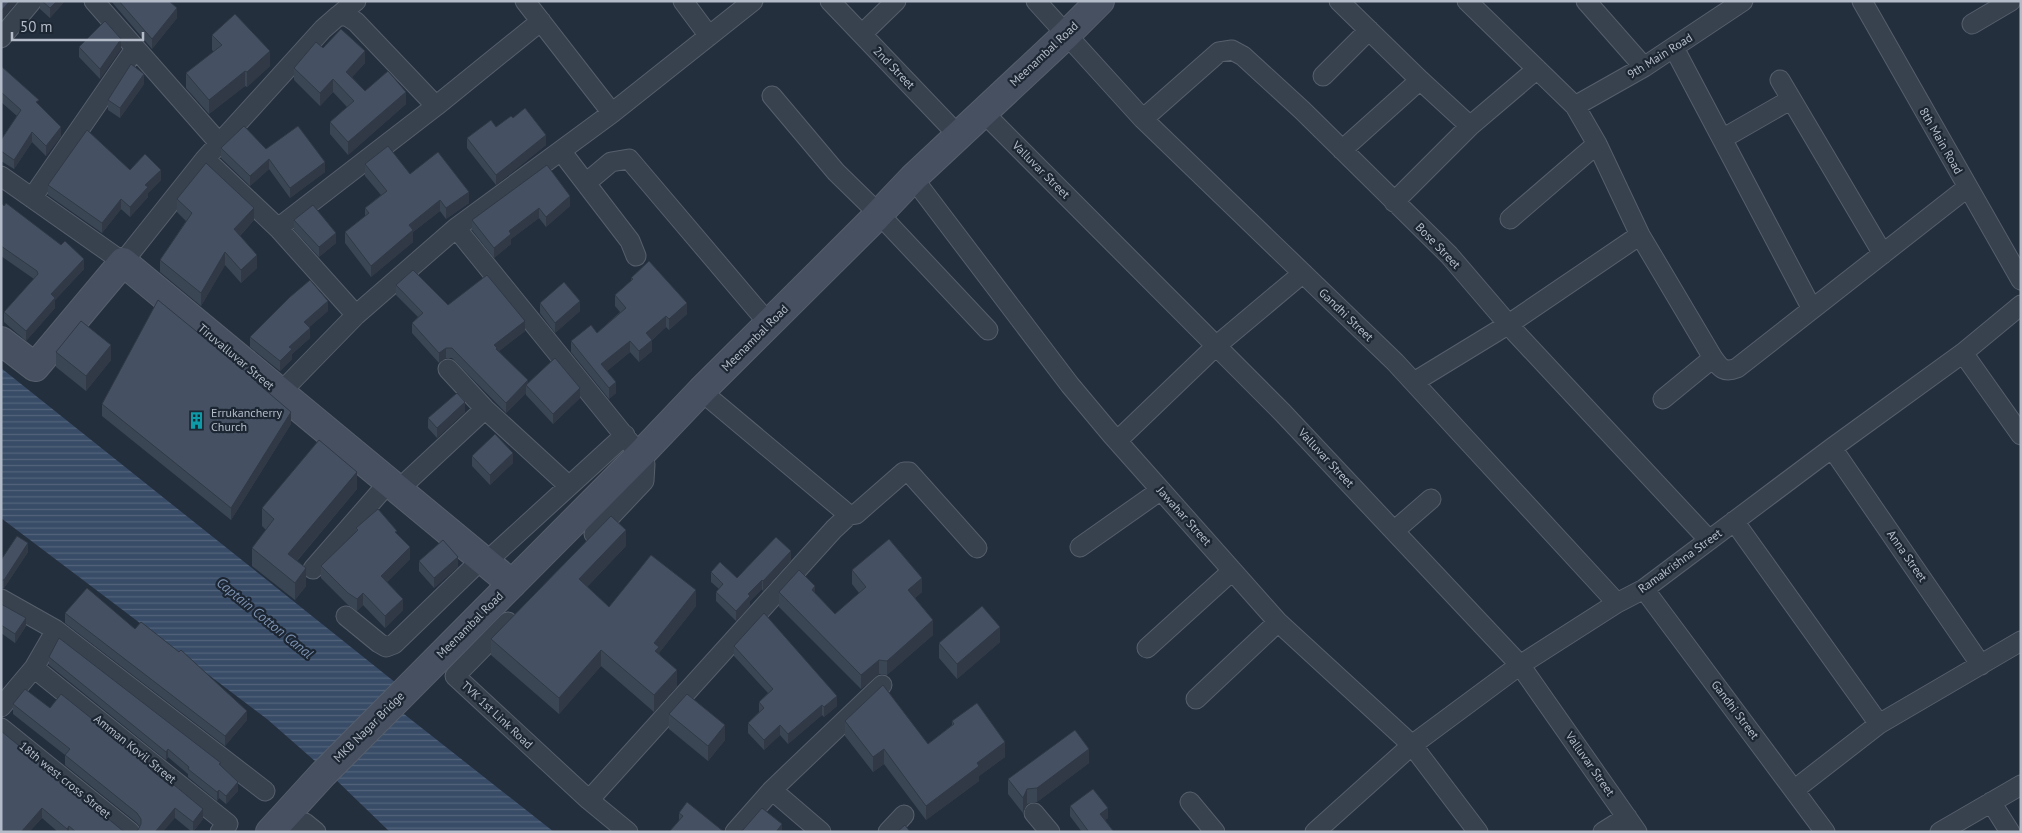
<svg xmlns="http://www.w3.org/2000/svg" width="2022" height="833" font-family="'PT Sans',sans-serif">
<defs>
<pattern id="water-rules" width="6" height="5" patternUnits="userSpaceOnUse" patternTransform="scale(1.25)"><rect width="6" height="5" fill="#394c67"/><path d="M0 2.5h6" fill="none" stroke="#53647b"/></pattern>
</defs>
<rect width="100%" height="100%" fill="#242f3e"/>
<!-- water -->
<path fill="url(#water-rules)" d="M1,368L401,687L390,703L554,832H390L332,776L267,719L1,518Z"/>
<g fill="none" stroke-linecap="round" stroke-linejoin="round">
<defs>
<path id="street" d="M94,1L220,144
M525,1L612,113
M683,1L709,36
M830,1L958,135
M1036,1L1143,119L1395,362L1617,603
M1339,1L1420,80L1470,126
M1467,1L1575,106L1597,144L1640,235L1713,358C1720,368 1724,373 1737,368L1968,187
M1586,1L1644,67
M1862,1L2021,280
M339,15L356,1
M1972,24L2011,1
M862,34L896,1
M1,38L32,1
M1674,48L1812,309
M1323,76L1369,30
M1780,80L1883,254
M772,96L836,172L879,214L988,330
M1575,106L1644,67L1743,1
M983,112L1283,413L1520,665L1637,832
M1143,119L1219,52L1232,50L1243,56L1302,110L1449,255L1515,332L1709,540
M1722,139L1790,100
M1342,150L1420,80
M561,151L630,241L636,256
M205,159L278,228L356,315
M1,176L123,262L205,159L323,29L339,15L347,16L356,22L436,106
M913,178L1070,385L1111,434L1278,622L1412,745L1478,832
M586,183L611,162L629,159L769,324
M32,198L135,49
M1394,202L1470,126L1537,69
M1510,219L1597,144
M278,228L436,106L541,21
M456,228L640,455L645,464L644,481L594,534
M1963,353L2021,435
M448,369L485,409L569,486
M1414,382L1509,324L1640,235
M701,391L849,515L856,514L904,472H909L977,548
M280,393L356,315L456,228L612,113L753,1
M1663,399L1713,358
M1117,441L1216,346L1303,273
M1832,448L1981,665
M398,490L485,409
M1734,521L1879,724
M1394,531L1431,499
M1080,547L1161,490
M486,562L625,435
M313,569L389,482
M1644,589L1825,832
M1,599L56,630L265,791
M346,616L379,643L386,647L394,644L482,559
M508,622L455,676L589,800L628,832
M1147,648L1232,571
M34,668L228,824L220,832
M1196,699L1278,622
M1,707L34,668L56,630
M1,728L130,832
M772,790L821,832
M1794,790L1879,724L2021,641
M589,800L834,529L849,515
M1190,802L1215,832
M1991,802L2010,832
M1034,813L1050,832
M298,832L305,823L316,832
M735,832L772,790L882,685
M888,832L904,815
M1315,832L1412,745L1520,665L1617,603L1644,589L1832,448L1963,353L2021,305
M1603,832L1627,817
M1940,832L2021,785"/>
<path id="secondary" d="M1,341L35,367L123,262L512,584
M270,832L323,774L640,455L701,391L874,219L913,178L1066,35L1100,1"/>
</defs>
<!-- street casing -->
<use href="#street" stroke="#565f6c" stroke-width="21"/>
<!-- secondary casing -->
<use href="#secondary" stroke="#565f6c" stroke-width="30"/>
<!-- street -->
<use href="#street" stroke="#38414e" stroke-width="19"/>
<!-- secondary -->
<use href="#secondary" stroke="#465061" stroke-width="28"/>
</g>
<!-- wall -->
<path fill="#3b4654" d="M40,1H65L50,18L40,9Z
M111,1H169L177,18L152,49Z
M212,35L270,66L247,87L245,86L209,114L186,88V73L214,52L212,50Z
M79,47L121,49L100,79L79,57Z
M323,48L365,63L352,77L365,91L406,104L348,155L330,134V122L347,107L333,92L320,106L294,80V68Z
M1,66L39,105L61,136L46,156L32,142L14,169L1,161V140L17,116L1,102Z
M144,84L120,118L108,110V100Z
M513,118L546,145L496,185L467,148V138L496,127Z
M221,148L266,149L325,172L290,198L269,169L250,186L221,158Z
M365,164L410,174L469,203L446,219L440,211L413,232V242L371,277L345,243V232L365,216V208L381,195L365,176Z
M547,165L570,206L546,227L539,218L511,239V244L494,258L472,230V220Z
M130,170L161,180L148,193V197L130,217L121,209L102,233L48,195V185Z
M177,199L254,220L240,236L257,268L241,283L225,265L201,306L160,272V260L186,221L177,212Z
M1,203L84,269L55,300V308L26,341L4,322V312L34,279L1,256Z
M294,220L336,243L319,257L294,230Z
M631,278L687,314L669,330L666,327L652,340V351L639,362L630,352L607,371L616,393L609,399L571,352V341L597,333L620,312L615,306V295L631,281Z
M396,285L448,305L525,331L499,351L528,383L580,398L553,424L526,395V393L506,413L452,358H446L439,363L412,333V323L418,317L396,295Z
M540,303L580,311L555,333L540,313Z
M328,311L309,327L310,338L292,354V359L280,371L250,347V337Z
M56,352L111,360L86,391L56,367Z
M257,383L291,424L231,520L102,416V404Z
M465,412L437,438L428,428V418Z
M472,456L513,463L490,485L472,466Z
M357,489L297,561L306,586L295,600L252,566V548L266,530L262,526V508Z
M356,528L397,534L410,559L387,582L403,610L385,628L363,605L357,611L348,605L321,578V566L356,532Z
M626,546L587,587L609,607L696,606L659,653L677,686L654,712L601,666L559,714L491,655V639Z
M28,552L4,588L1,589V560Z
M791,560L763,591L762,589L750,601V606L736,621L716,601V592L719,589L711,582V572L737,578Z
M419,561L458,567L434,588L419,571Z
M852,570L922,592L915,598L933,635L887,675L879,674L861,689L779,607V592L815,593L835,614L859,593L852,584Z
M1,604L26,626L15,643L1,633Z
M65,613L135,629L247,720L225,746L65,623Z
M1000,642L957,679L939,658V643Z
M734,646L837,706L824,717L822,715L788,744L780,735L764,750L748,733V723L759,712V702L768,693L734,656Z
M49,657L221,766L238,791L226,804L219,798L217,801L188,777V774L168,757L166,760L49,665Z
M13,704L50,708L152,770L203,819L193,832H192L175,818L138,830L140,827L137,823L65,765V755L13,714Z
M669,714L725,740L708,761L669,729Z
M845,721L928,744L952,725V721L1005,757L979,776V781L926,820L884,764L873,772L845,736Z
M1,731L123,831L128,832H58L42,818L29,832H1Z
M1089,763L1037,802L1027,804L1023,813L1008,794V779Z
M1070,806L1108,818L1105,820L1114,832H1082L1070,816Z
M679,813L724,832L679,821Z"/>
<!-- shaded-wall -->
<path fill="#303945" d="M10,1H18L1,21V11Z
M57,1H65L50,18V8Z
M177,8V18L152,49V39Z
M121,39V49L100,79V69Z
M270,51V66L247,87V72Z
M365,51V63L346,84V72Z
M245,71V86L209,114V100Z
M144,74V84L120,118V108Z
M333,79V92L320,106V93Z
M406,92V104L348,155V142Z
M61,127V136L46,156V146Z
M32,132V142L14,169V160Z
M546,135V145L496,185V175Z
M269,159V169L250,186V176Z
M325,162V172L290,198V188Z
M161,170V180L148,193V197L130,217V207L145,185Z
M469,192V203L446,219V208Z
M570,196V206L546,227V217Z
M121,199V209L102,233V223Z
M440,200V211L413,232V242L371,277V266L409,225Z
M254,208V220L234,242V229Z
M539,208V218L511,239V244L494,258V248L509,231Z
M336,233V243L319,257V247Z
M225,252V265L201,306V293Z
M257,255V268L241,283V270Z
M84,259V269L55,300V308L26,341V331L51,294Z
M328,301V311L304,332V322Z
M580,301V311L555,333V323Z
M687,303V314L669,330V319Z
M666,316V327L646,345V333Z
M525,321V331L497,353L494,345Z
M310,328V338L292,354V359L280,371V361L289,347Z
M652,340V351L639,362V351Z
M630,341V352L601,376V364Z
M111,345V360L86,391V376Z
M446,348V358L439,363V353Z
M528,380V388L526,385V393L506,413V403Z
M616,382V393L609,399V388Z
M580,388V398L553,424V414Z
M465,402V412L437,438V428Z
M291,412V424L231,520V508Z
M513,453V463L490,485V475Z
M357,472V489L288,571V554Z
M626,530V546L579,595V579Z
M28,543V552L4,588V580Z
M410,547V559L381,588V576Z
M791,551V560L763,591V581Z
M458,557V567L434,588V578Z
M306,568V586L295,600V583Z
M922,578V592L908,604V590Z
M762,580V589L750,601V606L736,621V611L748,594Z
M815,586V601L812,590Z
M696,590V606L659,653V663L655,668L654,643Z
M363,593V605L357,611V599Z
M403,599V610L385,628V616Z
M26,618V626L15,643V634Z
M933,620V635L887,675V661Z
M1000,627V642L957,679V664Z
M601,650V666L559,714V698Z
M879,660V674L861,689V675Z
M677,670V686L654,712V695Z
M837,696V706L824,717V707Z
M822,705V715L788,744V734Z
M247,711V720L225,746V736Z
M725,725V740L708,761V746Z
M780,725V735L764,750V740Z
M1005,742V757L979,776V781L926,820V806L977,763Z
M168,749V757L166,760V752Z
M884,749V764L873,772V757Z
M1089,749V763L1037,802V788Z
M238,782V791L226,804V796Z
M1027,789V804L1023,813V798Z
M219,790V798L217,801V792Z
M42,808V818L29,832H21Z
M175,808V818L163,832H155Z
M1108,808V818L1100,824V814Z
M203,809V819L193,832V822Z
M782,824V832H776Z
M69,826V832H67V829Z"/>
<!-- building -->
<path fill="#455162" stroke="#303945" d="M1,1H10L1,11Z
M42,1H57L50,8Z
M119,1H169L177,8L152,39Z
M235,14L270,51L247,72L245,71L209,100L186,73L222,45L212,35Z
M105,21L121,39L100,69L79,47Z
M341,29L365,51L346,72L365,91L388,71L406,92L348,142L330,122L354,101L333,79L320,93L294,68L316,42L323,48Z
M131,64L144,74L120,108L108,100Z
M1,66L39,100L36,102L61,127L46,146L32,132L14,160L1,151V140L21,110L1,92Z
M525,108L546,135L496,175L467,138L491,120L496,127L511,116L513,118Z
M244,126L266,149L298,126L325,162L290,188L269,159L250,176L221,148Z
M87,130L130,170L145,154L161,170L145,185L148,187L130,207L121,199L102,223L48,185Z
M388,146L410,174L438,152L469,192L446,208L440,200L409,225L413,230L371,266L345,232L369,213L365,208L387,191L365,164Z
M206,163L254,208L234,229L257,255L241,270L225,252L201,293L160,260L192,213L177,199Z
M547,165L570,196L546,217L539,208L509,231L511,234L494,248L472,220Z
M1,203L4,206L6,203L61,245L65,241L84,259L51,294L55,298L26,331L4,312L38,274L37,271L1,246Z
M313,205L336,233L319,247L294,220Z
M649,261L687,303L669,319L666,316L646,333L652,340L639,351L630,341L601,364L616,382L609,388L571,341L591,325L597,333L626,308L615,295L633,279L631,278Z
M413,270L448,305L487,275L525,321L494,345L497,348L496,349L528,380L506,403L452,348H446L439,353L412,323L423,313L396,285Z
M310,280L328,301L304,322L310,328L289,347L292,349L280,361L250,337L290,297Z
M564,282L580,301L555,323L540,303Z
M158,300L257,381L256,382L291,412L231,508L102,404Z
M81,321L111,345L86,376L56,352Z
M555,358L580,388L553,414L526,385Z
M457,393L465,402L437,428L428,418Z
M495,434L513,453L490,475L472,456Z
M319,440L357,472L288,554L306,568L295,583L252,548L274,519L262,508Z
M378,509L397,531L395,532L410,547L381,576L403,599L385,616L363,593L357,599L348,593L321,566L358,530L356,528Z
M611,516L626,530L579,579L609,607L651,555L696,590L654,643L659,647L655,651L677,670L654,695L601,650L559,698L491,639Z
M17,536L28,543L4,580H1V560Z
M776,537L791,551L763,581L762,580L748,594L750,596L736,611L716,592L723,584L711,572L720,562L737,578Z
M889,539L922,578L908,590L933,620L887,661L879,660L861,675L779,592L799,570L815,586L812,590L835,614L866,587L852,570Z
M443,540L458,557L434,578L419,561Z
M87,588L135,629L141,622L179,652L181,650L247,711L225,736L65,613Z
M1,604L26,618L15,634L1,625Z
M982,606L1000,627L957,664L939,643Z
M764,613L837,696L824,707L822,705L788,734L780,725L764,740L748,723L764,708L759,702L773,689L734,646Z
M59,638L221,763L219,764L238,782L226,796L219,790L217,792L188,769L189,767L168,749L166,752L49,657Z
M883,685L928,744L954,724L952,721L977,703L1005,742L977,763L979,766L926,806L884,749L873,757L845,721Z
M25,689L50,708L61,694L152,767L150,769L172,787L174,785L203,809L193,822L175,808L155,832H135L138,830L141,824V819L137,813L65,755L70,749L13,704Z
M687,694L725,725L708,746L669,714Z
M1075,730L1089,749L1037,788L1027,789L1023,798L1008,779Z
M1,731L123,831L128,832H76L69,826L67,829L42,808L21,832H1Z
M1093,789L1108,808L1100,814L1114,832H1089L1070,806Z
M687,802L724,832H669L683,816L679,813Z
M762,808L782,824L776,832H740L743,830Z
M905,825L910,832H897Z"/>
<!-- icons -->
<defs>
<symbol id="building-bare" viewBox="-9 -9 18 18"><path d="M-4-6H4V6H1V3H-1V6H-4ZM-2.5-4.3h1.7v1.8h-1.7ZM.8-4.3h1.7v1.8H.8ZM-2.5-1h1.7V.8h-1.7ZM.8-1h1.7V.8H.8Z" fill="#0f9aa8" stroke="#1d2633" stroke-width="2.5" paint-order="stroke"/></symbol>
</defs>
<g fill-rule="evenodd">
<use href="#building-bare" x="184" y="408" width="25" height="25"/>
</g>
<g text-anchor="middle" stroke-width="4.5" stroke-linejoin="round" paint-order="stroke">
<!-- street labels -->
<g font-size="12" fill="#b4bcc9" stroke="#1d2633">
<text transform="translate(1044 54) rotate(-43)" y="4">Meenambal Road</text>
<text transform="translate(1660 56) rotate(-32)" y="4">9th Main Road</text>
<text transform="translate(894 68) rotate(46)" y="4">2nd Street</text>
<text transform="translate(1941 141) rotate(60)" y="4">8th Main Road</text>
<text transform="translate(1041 170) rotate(45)" y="4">Valluvar Street</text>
<text transform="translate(1438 246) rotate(46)" y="4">Bose Street</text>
<text transform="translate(1346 315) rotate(44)" y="4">Gandhi Street</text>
<text transform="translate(755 338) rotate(-45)" y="4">Meenambal Road</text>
<text transform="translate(236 357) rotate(40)" y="4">Tiruvalluvar Street</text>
<text transform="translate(1326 458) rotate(47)" y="4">Valluvar Street</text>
<text transform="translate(1184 516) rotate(48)" y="4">Jawahar Street</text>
<text transform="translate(1907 556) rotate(55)" y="4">Anna Street</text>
<text transform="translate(1680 561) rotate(-36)" y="4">Ramakrishna Street</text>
<text transform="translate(470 625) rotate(-45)" y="4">Meenambal Road</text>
<text transform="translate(1735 710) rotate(53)" y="4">Gandhi Street</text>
<text transform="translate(497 715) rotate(43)" y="4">TVK 1st Link Road</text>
<text transform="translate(369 727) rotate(-45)" y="4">MKB Nagar Bridge</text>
<text transform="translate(135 749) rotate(39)" y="4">Amman Kovil Street</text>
<text transform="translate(1590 764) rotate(55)" y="4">Valluvar Street</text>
<text transform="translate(65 780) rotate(39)" y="4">18th west cross Street</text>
</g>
<!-- poi labels -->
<g font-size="12" fill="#b4bcc9" stroke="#1d2633" text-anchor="start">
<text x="211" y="417">Errukancherry<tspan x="211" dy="14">Church</tspan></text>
</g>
<!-- water labels -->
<g font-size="14" font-style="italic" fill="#7c92b1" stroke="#1d2633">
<text transform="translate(265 618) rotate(39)" y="5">Captain Cotton Canal</text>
</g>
</g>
<!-- border -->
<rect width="2022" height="833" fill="none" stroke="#b4bcc9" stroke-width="5"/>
<!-- scale -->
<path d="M12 32v8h131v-8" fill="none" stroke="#b4bcc9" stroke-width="2.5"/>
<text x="20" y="32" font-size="15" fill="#b4bcc9" stroke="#1d2633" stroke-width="4" paint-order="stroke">50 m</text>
</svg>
